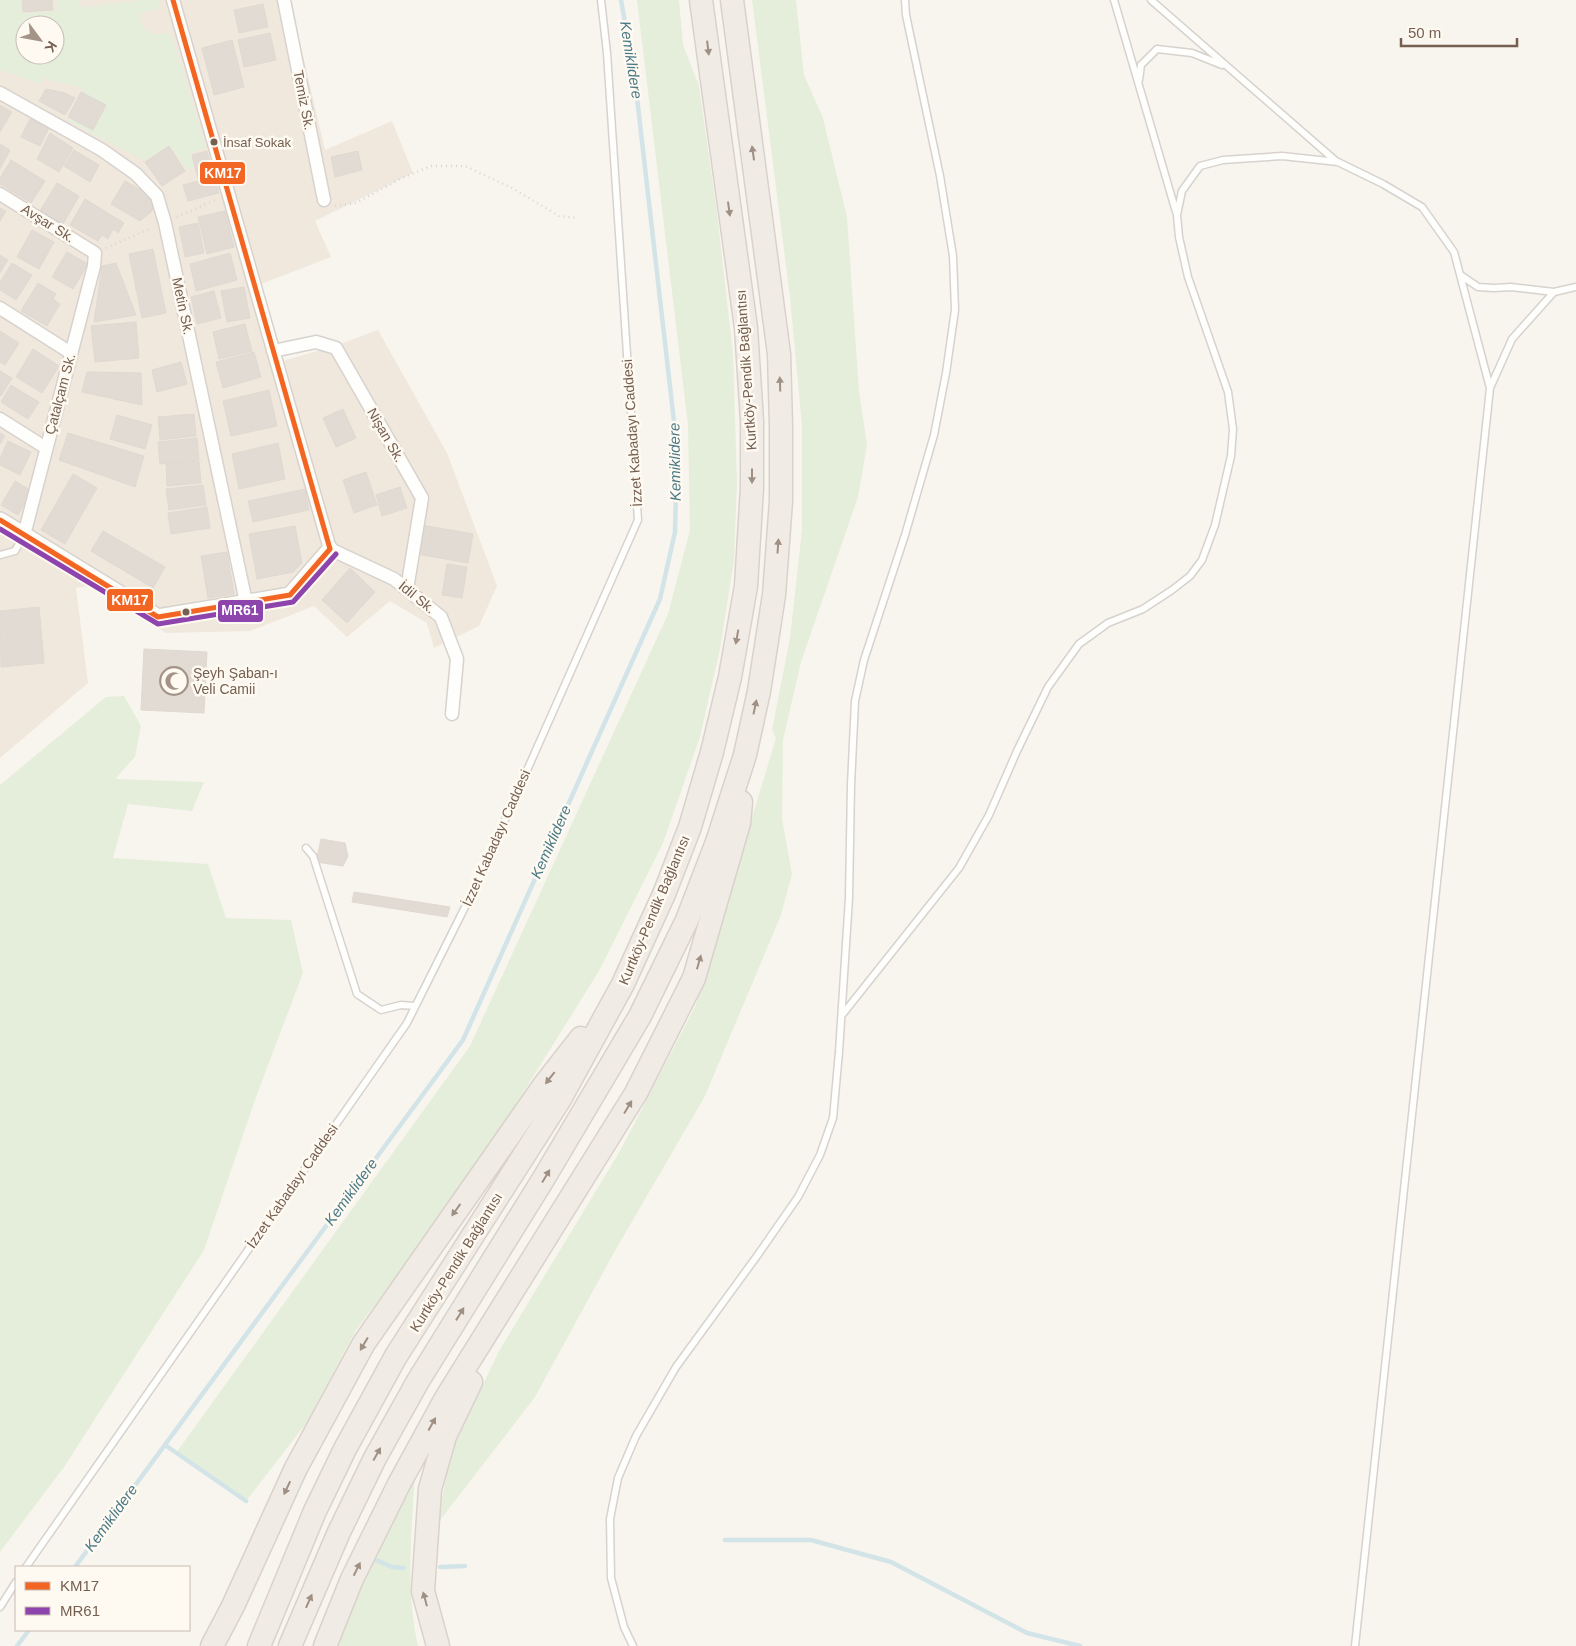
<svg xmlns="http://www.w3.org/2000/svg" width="1576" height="1646" font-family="Helvetica,sans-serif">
<rect width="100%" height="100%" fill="#f8f5ee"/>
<!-- residential -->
<path fill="#f0e8dd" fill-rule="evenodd" d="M0,0H290L325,150L392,121L413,173L315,221L331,257L256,286L283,361L340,344L378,330L447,453L497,586L479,626L434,648L427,623L390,601L347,637L314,606L250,631L166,633L89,586L76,588L88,683L0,758ZM25,25H55V55H25Z"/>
<!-- green -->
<path fill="#e5eeda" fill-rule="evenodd" d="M0,0H22L23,14L57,11L56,0H79L81,7L144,0H159L160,8L140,14L143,29L153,34L171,33L206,148L191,153L195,166L187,170L170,145L144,161L67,120L83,88L43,78L41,84L1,70L0,72ZM25,25H55V55H25Z
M637,0H679L683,45L699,86L717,213L733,354L737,481L734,560L720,649L700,737L663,843L599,971L466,1184L356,1330L308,1421L246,1501L176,1453L470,1046L668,614L690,530L688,425Z
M752,0H796L804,75L823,118L847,217L859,391L867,445L858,497L801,662L783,740L782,819L792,874L781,915L705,1096L612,1256L535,1397L437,1524L451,1452L499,1351L620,1151L695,1007L776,738L772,730L790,638L802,530V426L790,297Z
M124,696L141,726L135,757L115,779L204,782L192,811L128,804L113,858L208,864L226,918L291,920L303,973L256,1097L204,1250L64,1467L0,1552V785L106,697Z
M415,1471C412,1529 405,1589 418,1646H335L368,1567Z"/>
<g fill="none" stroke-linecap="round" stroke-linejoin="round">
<!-- stream -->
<path stroke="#d2e4e7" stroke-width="4.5" d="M165,1445L246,1501
M725,1540H811L891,1562L1027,1633L1080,1646
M376,1560L392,1567L403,1568
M75,1567L463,1040L660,599L675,532L677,448L635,80L621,0
M440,1567L465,1566
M17,1646L29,1630"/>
</g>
<!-- building -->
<path fill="#e2dbd4" stroke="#e0d9d1" d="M22,0H52L53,10L23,12Z
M263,4L268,27L239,33L234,10Z
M270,33L276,60L244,67L238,40Z
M232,40L244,87L214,95L202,48Z
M46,89L65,93L75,98L65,115L39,101Z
M81,92L106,105L93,130L68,117Z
M0,105L12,112L0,132Z
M30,119L49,128L40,146L21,137Z
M50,133L73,148L59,172L37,159Z
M0,144L10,150L0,169Z
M169,146L185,171L162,186L145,162Z
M74,150L99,165L90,182L64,166Z
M207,151L213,175L198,179L192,155Z
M358,151L362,170L335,177L331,157Z
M11,160L45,181L31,203L0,184V178Z
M214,177L219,193L188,201L183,185Z
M125,181L158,200L151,212L140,221L111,204Z
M57,183L79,196L63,224L40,211Z
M85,199L124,223L118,233L113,229L108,239L102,235L98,241L70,225Z
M0,208L6,211L0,221Z
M225,211L234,247L207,254L198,217Z
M198,223L204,253L185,257L179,227Z
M32,230L54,242L39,269L17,257Z
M153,249L166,313L142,318L129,254Z
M67,252L88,264L73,289L52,277Z
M230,253L237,280L196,291L190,264Z
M0,255L8,260L0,273Z
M12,263L32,275L16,300L0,290V282Z
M116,263L136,315L94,322L102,266Z
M38,283L56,294L53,299L60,304L47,326L21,311Z
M244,287L250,318L227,322L221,291Z
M214,291L221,318L197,324L191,297Z
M136,322L139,358L95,362L91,326Z
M245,324L252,351L219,359L213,332Z
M0,331L19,343L5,365L0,362Z
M33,349L59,366L42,393L16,377Z
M254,352L261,377L223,388L216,362Z
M181,362L187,384L157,392L152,370Z
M0,371L12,378L1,396L0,395Z
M87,372L141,373L142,405L82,392Z
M11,385L39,402L28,419L1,402Z
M269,390L277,426L231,436L223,401Z
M343,409L356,438L336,447L323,418Z
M194,414L196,436L160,440L158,417Z
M117,415L152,425L145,449L110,439Z
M0,433L5,436L0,444Z
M68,433L144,456L135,487L59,460Z
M197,438L199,460L160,464L158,442Z
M8,441L31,452L20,475L0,465V458Z
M278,443L285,479L239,489L232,454Z
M199,461L201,483L167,486L166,464Z
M366,472L377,505L354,513L343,480Z
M73,474L97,488L65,544L41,530Z
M15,481L32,491L18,515L1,505Z
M203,485L206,505L169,510L166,489Z
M400,487L407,508L382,516L376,495Z
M305,489L309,510L253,522L248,501Z
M207,507L210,528L171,534L168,513Z
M422,525L473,534L468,563L417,554Z
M295,526L302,563L293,572L257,579L249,534Z
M103,531L165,567L153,588L91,551Z
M227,552L234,594L208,598L201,556Z
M447,564L467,567L462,598L442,595Z
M350,568L375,592L347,623L322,600Z
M39,607L44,663L1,667L0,611Z
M144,649L207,652L204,713L141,710Z
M321,839L345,843L348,856L343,866L316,862Z
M354,892L450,907L447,917L352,902Z"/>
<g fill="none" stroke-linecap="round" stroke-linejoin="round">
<defs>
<path id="service" d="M1114,0L1176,212
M1151,0L1337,162
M1139,80L1141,65L1157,49L1192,53L1222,65
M1462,276L1478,287L1494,288L1511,287L1554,292
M0,555L15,551L24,535
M306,848L313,856L357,994L381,1010L401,1005L415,1006
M842,1015L959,868L989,815L1017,751L1048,687L1079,644L1108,623L1143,609L1172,590L1190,576L1202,560L1215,525L1231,456L1233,429L1228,392L1188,277L1179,237L1177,215L1182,191L1200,166L1223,160L1282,156L1338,162L1383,184L1422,207L1454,252L1490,388
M26,1567L407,1023L477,883L638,520L607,53L601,0
M0,1607L16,1582
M633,1646L624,1627L611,1578L610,1519L618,1478L636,1436L676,1367L757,1256L798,1197L820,1155L833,1118L839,1052L849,898L851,785L855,701L864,660L905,535L934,435L946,373L955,310L953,256L940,176L906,15L905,0
M1355,1646L1490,388L1512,339L1554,292L1576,287"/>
<path id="minor" d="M173,0L330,549L394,579L441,617L457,659L452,714
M284,0L324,200
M0,93L102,150L136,174L157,196L165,223L246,602
M0,194L95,253L94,266L24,535
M0,308L71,353
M273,351L316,342L336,348L422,498L407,589
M0,419L46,448"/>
<path id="tertiary" d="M0,520L158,617L290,595L330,549"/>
<path id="motorway" d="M212,1646L233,1606L296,1468L364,1343L545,1084L581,1038
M259,1646L315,1511L345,1449L396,1356L560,1099L623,984L664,894L690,827L712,752L730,677L746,586L752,488V421L746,328L701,0
M290,1646L339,1532L375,1458L418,1381L544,1178L640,1016L687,920L717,842L745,755L759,691L774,595L781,501V425L779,354L732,0
M325,1646L352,1579L399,1484L446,1398L636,1093L694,978L739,823L741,802
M438,1646L423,1591L430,1489L445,1436L471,1382"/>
</defs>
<!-- service casing -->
<use href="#service" stroke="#d7d2cd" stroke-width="9"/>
<!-- minor casing -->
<use href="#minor" stroke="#d7d2cd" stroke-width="15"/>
<!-- tertiary casing -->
<use href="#tertiary" stroke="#d7d2cd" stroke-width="18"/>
<!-- motorway casing -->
<use href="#motorway" stroke="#d9d2cc" stroke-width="25"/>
<!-- path -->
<path stroke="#dad5d0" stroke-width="2.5" stroke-dasharray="1 4" stroke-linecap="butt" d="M335,206L356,203L402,178L431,166H465L514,189L559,216L577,218
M177,217L215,200
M106,248L151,228"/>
<!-- service -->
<use href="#service" stroke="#fefefc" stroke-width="6"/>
<!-- minor -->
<use href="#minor" stroke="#fefefc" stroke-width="12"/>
<!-- tertiary -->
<use href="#tertiary" stroke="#fefefc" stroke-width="15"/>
<!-- motorway -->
<use href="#motorway" stroke="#f1ebe6" stroke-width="22"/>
<defs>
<path id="bus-1" d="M173,0L330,549
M0,520L158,617L290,595L330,549"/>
<path id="bus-2" d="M0,529L158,624L293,602L336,554"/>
</defs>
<!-- bus-1 casing -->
<use href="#bus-1" stroke="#fefaf2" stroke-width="9"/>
<!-- bus-2 casing -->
<use href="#bus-2" stroke="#fefaf2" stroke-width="9"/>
<!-- bus-1 -->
<use href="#bus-1" stroke="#f26522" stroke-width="5"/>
<!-- bus-2 -->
<use href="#bus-2" stroke="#8e44ad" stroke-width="5"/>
</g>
<!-- one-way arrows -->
<defs><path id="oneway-solid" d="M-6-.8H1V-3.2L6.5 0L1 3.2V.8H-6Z" transform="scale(1.25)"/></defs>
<g fill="#a09084">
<use href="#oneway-solid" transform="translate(708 48) rotate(83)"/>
<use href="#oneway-solid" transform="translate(753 153) rotate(-98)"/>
<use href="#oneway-solid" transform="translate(729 209) rotate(82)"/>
<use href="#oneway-solid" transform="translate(780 384) rotate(-92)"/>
<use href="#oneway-solid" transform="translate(752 476) rotate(90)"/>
<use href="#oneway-solid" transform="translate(778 546) rotate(-86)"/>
<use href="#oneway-solid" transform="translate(737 637) rotate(100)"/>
<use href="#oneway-solid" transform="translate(755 707) rotate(-78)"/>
<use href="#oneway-solid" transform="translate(699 962) rotate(-74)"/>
<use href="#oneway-solid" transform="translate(550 1078) rotate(128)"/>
<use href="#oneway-solid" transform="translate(628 1107) rotate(-59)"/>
<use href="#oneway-solid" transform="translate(546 1176) rotate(-59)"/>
<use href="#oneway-solid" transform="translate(456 1210) rotate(126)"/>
<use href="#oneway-solid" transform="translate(460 1314) rotate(-58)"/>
<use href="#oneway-solid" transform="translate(364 1344) rotate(121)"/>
<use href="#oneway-solid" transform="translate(432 1424) rotate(-61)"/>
<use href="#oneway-solid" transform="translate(377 1454) rotate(-61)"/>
<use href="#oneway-solid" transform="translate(287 1488) rotate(115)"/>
<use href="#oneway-solid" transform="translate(357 1569) rotate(-64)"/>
<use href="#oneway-solid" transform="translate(425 1599) rotate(-105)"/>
<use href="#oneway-solid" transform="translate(309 1601) rotate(-66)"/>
</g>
<!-- icons -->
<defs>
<symbol id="mosque-ring" viewBox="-11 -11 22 22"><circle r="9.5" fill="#fefaf2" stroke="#a39487" stroke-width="1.5"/><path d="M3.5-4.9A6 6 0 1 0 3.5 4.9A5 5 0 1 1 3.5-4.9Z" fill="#a39487"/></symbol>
</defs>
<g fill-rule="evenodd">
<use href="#mosque-ring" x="158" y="665" width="32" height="32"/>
</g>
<!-- markers -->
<g fill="#755f50" stroke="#fefaf2" stroke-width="2">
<circle cx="214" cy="142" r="4.5"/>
<circle cx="186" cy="612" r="4.5"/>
</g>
<g text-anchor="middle" stroke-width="5" stroke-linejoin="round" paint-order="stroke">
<!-- bus labels -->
<g font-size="13" fill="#755f50" stroke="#fefaf2" text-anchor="start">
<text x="223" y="147">İnsaf Sokak</text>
</g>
<!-- street labels -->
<g font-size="14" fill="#755f50" stroke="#fefaf2">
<text transform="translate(304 100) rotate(79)" y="5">Temiz Sk.</text>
<text transform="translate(48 223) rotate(32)" y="5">Avşar Sk.</text>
<text transform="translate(183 306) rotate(78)" y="5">Metin Sk.</text>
<text transform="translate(746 370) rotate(-94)" y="5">Kurtköy-Pendik Bağlantısı</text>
<text transform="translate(60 394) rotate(-75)" y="5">Çatalçam Sk.</text>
<text transform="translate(632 433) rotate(-94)" y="5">İzzet Kabadayı Caddesi</text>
<text transform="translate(386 435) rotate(60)" y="5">Nişan Sk.</text>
<text transform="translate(417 597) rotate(39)" y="5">İdil Sk.</text>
<text transform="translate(496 838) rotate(-66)" y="5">İzzet Kabadayı Caddesi</text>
<text transform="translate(654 910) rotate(-67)" y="5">Kurtköy-Pendik Bağlantısı</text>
<text transform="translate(292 1186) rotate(-55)" y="5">İzzet Kabadayı Caddesi</text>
<text transform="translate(456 1262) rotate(-58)" y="5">Kurtköy-Pendik Bağlantısı</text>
</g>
<!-- poi labels -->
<g font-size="14" fill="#755f50" stroke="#fefaf2" text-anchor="start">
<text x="193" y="678">Şeyh Şaban-ı<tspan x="193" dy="16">Veli Camii</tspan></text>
</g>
<!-- water labels -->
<g font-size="15" font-style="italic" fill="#4b7a86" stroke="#fefaf2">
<text transform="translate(631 60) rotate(81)" y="5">Kemiklidere</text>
<text transform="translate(675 462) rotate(-91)" y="5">Kemiklidere</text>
<text transform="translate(551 842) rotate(-66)" y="5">Kemiklidere</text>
<text transform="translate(351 1192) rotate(-54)" y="5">Kemiklidere</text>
<text transform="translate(111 1518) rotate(-54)" y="5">Kemiklidere</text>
</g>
</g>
<g stroke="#fefaf2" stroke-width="2">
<rect x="199" y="161" width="47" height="24" rx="5" fill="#f26522"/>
<rect x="106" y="588" width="48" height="24" rx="5" fill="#f26522"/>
<rect x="217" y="599" width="47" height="24" rx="5" fill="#8e44ad"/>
</g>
<g font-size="14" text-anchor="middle" font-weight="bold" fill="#fff">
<text x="223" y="178">KM17</text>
<text x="130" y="605">KM17</text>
<text x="240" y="615">MR61</text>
</g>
<!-- legend -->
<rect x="15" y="1566" width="175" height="65" fill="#fefaf2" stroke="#c7bcb1"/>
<rect x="25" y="1582" width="25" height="8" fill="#f26522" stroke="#c7bcb1"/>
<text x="60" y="1591" font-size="15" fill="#755f50">KM17</text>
<rect x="25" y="1607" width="25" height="8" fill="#8e44ad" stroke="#c7bcb1"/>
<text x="60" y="1616" font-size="15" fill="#755f50">MR61</text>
<!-- north arrow -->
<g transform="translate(40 40) rotate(122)"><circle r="24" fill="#fefaf2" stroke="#c7bcb1"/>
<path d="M0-4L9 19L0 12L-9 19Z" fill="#a39487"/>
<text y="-8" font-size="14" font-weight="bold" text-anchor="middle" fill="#755f50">K</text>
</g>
<!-- scale -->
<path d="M1401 38v8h116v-8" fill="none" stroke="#755f50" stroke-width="2.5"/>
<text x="1408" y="38" font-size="15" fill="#755f50" stroke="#fefaf2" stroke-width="4" paint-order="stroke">50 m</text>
</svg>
